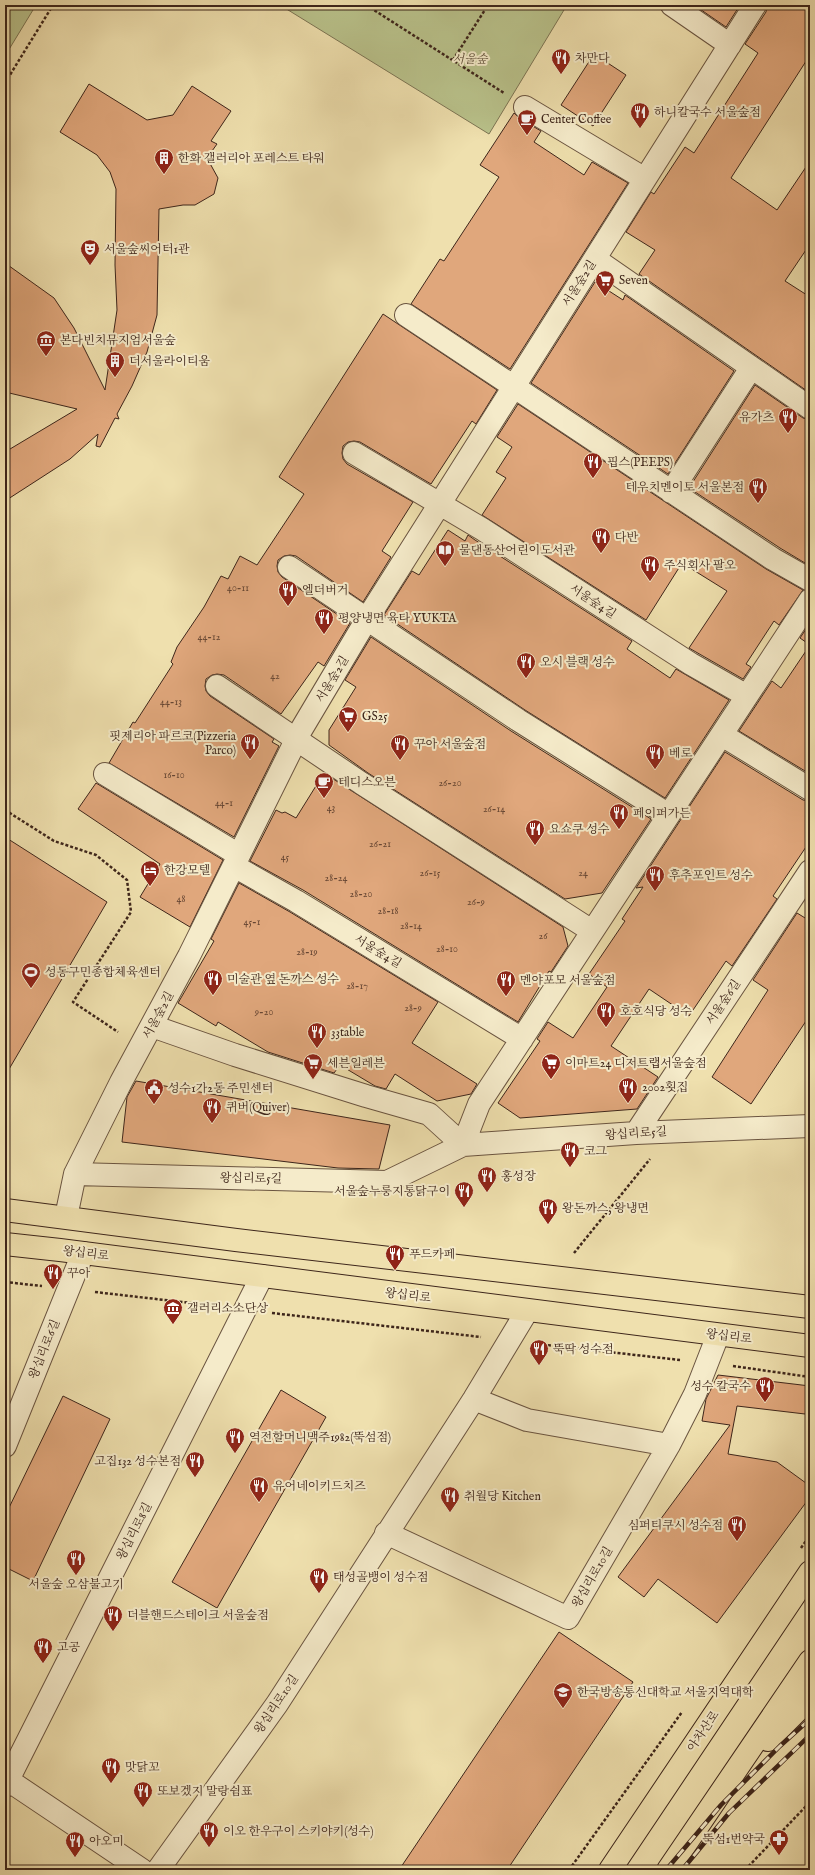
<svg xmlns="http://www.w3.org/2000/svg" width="815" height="1875" font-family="'IM FELL English','Noto Serif KR',serif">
<rect width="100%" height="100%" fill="#efe0ae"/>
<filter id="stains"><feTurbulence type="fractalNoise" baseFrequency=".005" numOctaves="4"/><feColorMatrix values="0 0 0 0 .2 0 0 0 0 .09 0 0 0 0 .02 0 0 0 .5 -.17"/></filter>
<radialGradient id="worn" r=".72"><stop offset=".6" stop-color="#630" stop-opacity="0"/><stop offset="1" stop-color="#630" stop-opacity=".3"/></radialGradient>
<!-- green -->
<path fill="#b9c28b" stroke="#7c7453" d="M5,5H36L5,56Z
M280,5H567L489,134Z"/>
<!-- building -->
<path fill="#e0a77c" stroke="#3e261b" d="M694,5H740L726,27Z
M767,5H801L810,11V55L731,178L777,210L810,161V244L785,281L810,297V393L639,274L655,250L626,232L651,192L654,194L685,147L694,153L758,53L745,44L766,12Z
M594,54L626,75L593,126L561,105Z
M89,84L147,120L173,115L192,86L231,111L211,141L217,144L207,158L218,178L214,194L195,205H183L159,209L157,315L147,352L132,386L117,414L119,419L115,418L100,447L96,446L98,434L70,459L5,501V452L77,409L5,392V263L54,298L74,328L105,390L117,310L115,265L116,189L110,172L97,155L60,132Z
M514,113L519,118L541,131L534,142L584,175L592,162L628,183L510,369L411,304L440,259L444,261L499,177L480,165Z
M595,282L623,300L625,295L734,371L668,474L531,383Z
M383,314L497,390L476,424L472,421L431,484L360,442L354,441L348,442L343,446L342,453L343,459L347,464L413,502L382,551L391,557L363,602L296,556L290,555L284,556L278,560L277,566L278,572L282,577L350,623L324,666L318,662L281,714L224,675L217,674L212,675L206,679L205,686L206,691L210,696L274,739L272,742L279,746L234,837L109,763L133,722L135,723L173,664L171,662L177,647L204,607L221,576L228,579L240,556L257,565L304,494L279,477Z
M755,385L803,418L810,420V566L780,548L689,488Z
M518,404L766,569L803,590L779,625L774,621L746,664L751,667L743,679L689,648L727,591L682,563L646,620L482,515L506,478L496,472L512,447L497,437Z
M448,530L465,541L468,535L475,540L632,641L627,649L670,678L676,669L729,700L665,798L525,710L384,615L412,571L419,575Z
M810,623V774L739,731L772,681L781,688L810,645L800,638Z
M371,637L511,731L651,819L602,893L565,899L368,773L329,745V730L356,687L345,680Z
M725,752L803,800L810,801V841L773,896L777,899L732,966L726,961L689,1016L649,989L611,1046L658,1077L637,1109L520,1118L498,1103L540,1041L537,1039L548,1022L573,1038L607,987L589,974L625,921L622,919L643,887L636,888Z
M324,773L563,927L568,946L551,972L549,971L518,1022L303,890L250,861L276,810L282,813L285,812L296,818Z
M96,783L223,860L190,927L140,897L160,864L78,809Z
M5,837L107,902L5,1076Z
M239,883L290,912L438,1002L412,1043L477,1084L471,1094L437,1101L395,1074L386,1089L375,1086L340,1065L334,1073L268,1052L218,1022L216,1026L178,1003L214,941L211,939Z
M797,913L810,921V1015L751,1104L712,1077L768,990L753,980Z
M136,1081L390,1125L379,1169L338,1168L122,1142L127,1097Z
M718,1375L810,1386V1405L805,1414L737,1406L728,1454L777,1462L810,1486V1497L717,1623L658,1579L644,1597L618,1577L730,1425L702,1421L706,1399Z
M281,1390L326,1417L217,1608L172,1582Z
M63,1396L110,1419L33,1581L5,1567V1516Z
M559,1632L633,1682L507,1870H399Z"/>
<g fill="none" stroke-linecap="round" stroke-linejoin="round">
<defs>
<path id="minor" d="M672,5L730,45
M525,107L645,179
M595,259L810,408
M406,315L773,559L810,580
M354,453L482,529L691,664L747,696
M671,492L751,368
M289,567L518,720L669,815
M217,686L361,783L592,931
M722,735L810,789
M105,774L239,855
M234,866L296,901L522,1039
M152,1026L235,1055L366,1096L429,1114L463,1145L479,1104L810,600
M636,1133L810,871
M75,1174L387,1182L463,1145L636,1133L810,1126
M66,1217L75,1174L121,1082L189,956L301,730L367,619L755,5
M474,1399L527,1420L669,1445
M5,1446L83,1253
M386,1533L568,1618L669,1445L695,1394L718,1335
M5,1778L142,1870
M5,1786L262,1276
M158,1870L277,1704L474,1399L527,1311"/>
<path id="major" d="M5,1210L236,1240L810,1307
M5,1244L60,1250L810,1346
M768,1740L810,1698
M610,1870L810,1572
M668,1870L810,1661"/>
</defs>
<!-- minor casing -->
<use href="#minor" stroke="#6a5440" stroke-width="24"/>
<!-- major casing -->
<use href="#major" stroke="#3e261b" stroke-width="24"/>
<!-- path -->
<path stroke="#3e261b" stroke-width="2.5" stroke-dasharray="3 2" stroke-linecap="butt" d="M366,5L504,93
M453,60L488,5
M5,83L53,5
M5,810L54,841L96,855L127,880L131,912L73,1002L118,1032
M574,1253L650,1159
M5,1282L42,1286
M95,1292L217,1306
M272,1313L481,1337
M538,1344L680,1360
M733,1366L810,1377
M801,1548L810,1535
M569,1870L682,1712
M745,1870L810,1802"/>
<!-- minor -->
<use href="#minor" stroke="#f5ebca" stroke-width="22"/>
<!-- major -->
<use href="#major" stroke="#efe0ae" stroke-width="22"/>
<defs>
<path id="rail" d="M666,1870L721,1805L780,1746L810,1719
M682,1870L729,1813L810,1735"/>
</defs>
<!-- rail casing -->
<use href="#rail" stroke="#3e261b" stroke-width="4.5"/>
<!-- rail -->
<use href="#rail" stroke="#f5ebca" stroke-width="3" stroke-dasharray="9" stroke-linecap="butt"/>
</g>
<!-- icons -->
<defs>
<symbol id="restaurant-pin" viewBox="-11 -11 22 30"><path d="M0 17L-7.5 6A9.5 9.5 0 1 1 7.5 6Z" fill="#8f2418" stroke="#f5ebca"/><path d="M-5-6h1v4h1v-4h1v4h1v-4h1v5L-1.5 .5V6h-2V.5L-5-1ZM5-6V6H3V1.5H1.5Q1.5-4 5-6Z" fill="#fff"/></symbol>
<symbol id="cafe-pin" viewBox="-11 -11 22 30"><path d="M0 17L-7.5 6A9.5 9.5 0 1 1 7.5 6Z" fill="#8f2418" stroke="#f5ebca"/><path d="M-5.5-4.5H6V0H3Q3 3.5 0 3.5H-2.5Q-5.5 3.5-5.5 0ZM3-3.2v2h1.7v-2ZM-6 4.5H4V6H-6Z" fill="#fff"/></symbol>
<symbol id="building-pin" viewBox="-11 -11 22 30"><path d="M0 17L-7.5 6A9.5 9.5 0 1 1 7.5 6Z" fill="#8f2418" stroke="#f5ebca"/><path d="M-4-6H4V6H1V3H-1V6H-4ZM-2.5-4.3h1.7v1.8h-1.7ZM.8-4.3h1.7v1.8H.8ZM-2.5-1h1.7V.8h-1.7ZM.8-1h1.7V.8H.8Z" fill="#fff"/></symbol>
<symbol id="theatre-pin" viewBox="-11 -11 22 30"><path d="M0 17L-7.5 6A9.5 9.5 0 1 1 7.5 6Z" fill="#8f2418" stroke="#f5ebca"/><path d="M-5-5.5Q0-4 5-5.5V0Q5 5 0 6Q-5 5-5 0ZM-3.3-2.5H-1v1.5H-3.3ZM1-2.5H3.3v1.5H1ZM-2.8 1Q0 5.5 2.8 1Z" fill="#fff"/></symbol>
<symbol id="supermarket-pin" viewBox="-11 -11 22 30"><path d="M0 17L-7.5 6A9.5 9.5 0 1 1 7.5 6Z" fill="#8f2418" stroke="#f5ebca"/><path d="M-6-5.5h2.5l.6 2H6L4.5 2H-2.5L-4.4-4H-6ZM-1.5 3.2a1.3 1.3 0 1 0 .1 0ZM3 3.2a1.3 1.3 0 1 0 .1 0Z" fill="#fff"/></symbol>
<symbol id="museum-pin" viewBox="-11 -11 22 30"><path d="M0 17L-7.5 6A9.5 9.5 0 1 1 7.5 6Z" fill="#8f2418" stroke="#f5ebca"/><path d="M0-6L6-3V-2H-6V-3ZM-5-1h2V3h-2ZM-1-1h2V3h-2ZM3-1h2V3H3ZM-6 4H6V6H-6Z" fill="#fff"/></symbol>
<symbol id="library-pin" viewBox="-11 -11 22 30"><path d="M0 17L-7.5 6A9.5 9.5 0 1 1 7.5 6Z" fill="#8f2418" stroke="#f5ebca"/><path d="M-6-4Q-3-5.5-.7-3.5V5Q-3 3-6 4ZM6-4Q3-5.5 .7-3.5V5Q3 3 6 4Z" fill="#fff"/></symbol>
<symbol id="hotel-pin" viewBox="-11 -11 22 30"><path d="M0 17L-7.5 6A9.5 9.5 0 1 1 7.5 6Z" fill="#8f2418" stroke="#f5ebca"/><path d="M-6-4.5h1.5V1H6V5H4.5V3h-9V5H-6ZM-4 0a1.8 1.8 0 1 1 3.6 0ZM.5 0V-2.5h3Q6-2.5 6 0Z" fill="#fff"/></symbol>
<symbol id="stadium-pin" viewBox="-11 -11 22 30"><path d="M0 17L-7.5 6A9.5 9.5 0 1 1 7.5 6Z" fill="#8f2418" stroke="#f5ebca"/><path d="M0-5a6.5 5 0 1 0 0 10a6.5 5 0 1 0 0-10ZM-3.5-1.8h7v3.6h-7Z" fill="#fff"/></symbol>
<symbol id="civic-pin" viewBox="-11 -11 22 30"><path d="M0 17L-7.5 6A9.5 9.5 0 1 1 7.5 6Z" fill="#8f2418" stroke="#f5ebca"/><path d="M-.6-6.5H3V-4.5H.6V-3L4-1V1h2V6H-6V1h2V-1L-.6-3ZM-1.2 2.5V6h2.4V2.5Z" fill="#fff"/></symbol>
<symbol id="university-pin" viewBox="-11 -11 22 30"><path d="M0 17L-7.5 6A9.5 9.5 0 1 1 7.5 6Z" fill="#8f2418" stroke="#f5ebca"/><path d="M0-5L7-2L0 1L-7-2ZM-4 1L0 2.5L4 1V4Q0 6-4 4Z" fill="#fff"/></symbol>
<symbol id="pharmacy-pin" viewBox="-11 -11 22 30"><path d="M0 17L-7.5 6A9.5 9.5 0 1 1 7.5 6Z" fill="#8f2418" stroke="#f5ebca"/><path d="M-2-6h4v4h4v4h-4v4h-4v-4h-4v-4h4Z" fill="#fff"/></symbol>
</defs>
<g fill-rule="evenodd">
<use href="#restaurant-pin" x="550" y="47" width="22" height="30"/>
<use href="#restaurant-pin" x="629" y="101" width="22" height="30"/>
<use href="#cafe-pin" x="516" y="108" width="22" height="30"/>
<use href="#building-pin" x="153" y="147" width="22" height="30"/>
<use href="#theatre-pin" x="79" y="238" width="22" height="30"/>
<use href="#supermarket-pin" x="594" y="269" width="22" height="30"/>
<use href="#museum-pin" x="35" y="329" width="22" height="30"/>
<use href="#building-pin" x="104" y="350" width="22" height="30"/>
<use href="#restaurant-pin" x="777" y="406" width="22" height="30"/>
<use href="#restaurant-pin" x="582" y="451" width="22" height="30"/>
<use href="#restaurant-pin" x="747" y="476" width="22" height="30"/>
<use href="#restaurant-pin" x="590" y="526" width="22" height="30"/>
<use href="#library-pin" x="434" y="539" width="22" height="30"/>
<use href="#restaurant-pin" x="639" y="554" width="22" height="30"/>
<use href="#restaurant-pin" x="277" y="579" width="22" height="30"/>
<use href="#restaurant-pin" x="313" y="607" width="22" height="30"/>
<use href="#restaurant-pin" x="515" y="651" width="22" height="30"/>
<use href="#supermarket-pin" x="337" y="705" width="22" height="30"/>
<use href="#restaurant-pin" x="239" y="732" width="22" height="30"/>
<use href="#restaurant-pin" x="389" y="733" width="22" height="30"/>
<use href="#restaurant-pin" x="644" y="742" width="22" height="30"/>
<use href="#cafe-pin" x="313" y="771" width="22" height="30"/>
<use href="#restaurant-pin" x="608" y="802" width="22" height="30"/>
<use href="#restaurant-pin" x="524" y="818" width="22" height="30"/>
<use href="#hotel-pin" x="139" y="859" width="22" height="30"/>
<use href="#restaurant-pin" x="644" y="864" width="22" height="30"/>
<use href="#stadium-pin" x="20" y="961" width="22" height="30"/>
<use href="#restaurant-pin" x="202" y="968" width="22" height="30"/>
<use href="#restaurant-pin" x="495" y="969" width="22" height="30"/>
<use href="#restaurant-pin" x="595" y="1000" width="22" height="30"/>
<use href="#restaurant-pin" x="306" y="1021" width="22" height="30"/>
<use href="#supermarket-pin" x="302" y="1052" width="22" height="30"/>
<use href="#supermarket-pin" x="540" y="1052" width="22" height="30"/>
<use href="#restaurant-pin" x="617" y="1076" width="22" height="30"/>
<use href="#civic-pin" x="143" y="1077" width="22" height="30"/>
<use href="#restaurant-pin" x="201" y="1096" width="22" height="30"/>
<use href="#restaurant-pin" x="559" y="1140" width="22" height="30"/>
<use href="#restaurant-pin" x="476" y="1165" width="22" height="30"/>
<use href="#restaurant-pin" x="453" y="1180" width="22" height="30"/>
<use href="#restaurant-pin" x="537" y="1197" width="22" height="30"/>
<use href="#restaurant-pin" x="384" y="1243" width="22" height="30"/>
<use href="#restaurant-pin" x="42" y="1262" width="22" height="30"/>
<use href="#museum-pin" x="162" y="1297" width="22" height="30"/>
<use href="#restaurant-pin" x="528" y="1338" width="22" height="30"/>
<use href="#restaurant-pin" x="754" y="1375" width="22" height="30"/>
<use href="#restaurant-pin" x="224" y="1426" width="22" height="30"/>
<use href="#restaurant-pin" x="184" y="1450" width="22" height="30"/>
<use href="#restaurant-pin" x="248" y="1475" width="22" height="30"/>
<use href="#restaurant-pin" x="439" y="1485" width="22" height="30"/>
<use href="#restaurant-pin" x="726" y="1514" width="22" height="30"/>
<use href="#restaurant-pin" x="65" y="1548" width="22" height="30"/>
<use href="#restaurant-pin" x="308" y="1566" width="22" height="30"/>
<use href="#restaurant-pin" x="102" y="1604" width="22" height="30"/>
<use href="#restaurant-pin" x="32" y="1636" width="22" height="30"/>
<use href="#university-pin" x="552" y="1681" width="22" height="30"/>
<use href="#restaurant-pin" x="100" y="1756" width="22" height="30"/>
<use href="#restaurant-pin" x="132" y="1780" width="22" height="30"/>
<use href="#restaurant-pin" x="198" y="1820" width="22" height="30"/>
<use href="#pharmacy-pin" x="768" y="1828" width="22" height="30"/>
<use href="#restaurant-pin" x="64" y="1830" width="22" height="30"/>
</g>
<g text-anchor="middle" stroke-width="4" stroke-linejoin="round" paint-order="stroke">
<!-- number labels -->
<g font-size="10" fill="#664633">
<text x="238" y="591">40-11</text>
<text x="209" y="640">44-12</text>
<text x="275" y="679">42</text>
<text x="171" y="705">44-13</text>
<text x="174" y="778">16-10</text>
<text x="450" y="786">26-20</text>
<text x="224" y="806">44-1</text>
<text x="331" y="811">43</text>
<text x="494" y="812">26-14</text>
<text x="380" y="847">26-21</text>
<text x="285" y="860">45</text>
<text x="430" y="876">26-15</text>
<text x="583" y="876">24</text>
<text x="336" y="881">28-24</text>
<text x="361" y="897">28-20</text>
<text x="181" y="902">48</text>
<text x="476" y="905">26-9</text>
<text x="388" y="914">28-18</text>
<text x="252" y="925">45-1</text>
<text x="411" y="929">28-14</text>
<text x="543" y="939">26</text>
<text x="447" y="952">28-10</text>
<text x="307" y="955">28-19</text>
<text x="357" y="989">28-17</text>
<text x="413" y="1011">28-9</text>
<text x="264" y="1015">9-20</text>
</g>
<!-- poi labels -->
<g font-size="12" fill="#3e261b" stroke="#f5ebca" text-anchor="start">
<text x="575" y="62">차만다</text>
<text x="654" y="116">하니칼국수 서울숲점</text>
<text x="541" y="123">Center Coffee</text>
<text x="178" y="162">한화 갤러리아 포레스트 타워</text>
<text x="104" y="253">서울숲씨어터1관</text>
<text x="619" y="284">Seven</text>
<text x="60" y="344">본다빈치뮤지엄서울숲</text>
<text x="129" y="365">더서울라이티움</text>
<text x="774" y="421" text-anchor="end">유가츠</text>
<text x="607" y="466">핍스(PEEPS)</text>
<text x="744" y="491" text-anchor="end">테우치멘이토 서울본점</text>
<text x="615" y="541">다반</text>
<text x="459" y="554">물댄동산어린이도서관</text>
<text x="664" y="569">주식회사 팔오</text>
<text x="302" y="594">엘더버거</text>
<text x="338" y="622">평양냉면 육타 YUKTA</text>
<text x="540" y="666">오시 블랙 성수</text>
<text x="362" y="720">GS25</text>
<text x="236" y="740" text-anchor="end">핏제리아 파르코(Pizzeria<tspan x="236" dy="14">Parco)</tspan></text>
<text x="414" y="748">꾸아 서울숲점</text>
<text x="669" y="757">베로</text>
<text x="338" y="786">테디스오븐</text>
<text x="633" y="817">페이퍼가든</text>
<text x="549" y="833">요쇼쿠 성수</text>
<text x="164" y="874">한강모텔</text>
<text x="669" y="879">후추포인트 성수</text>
<text x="45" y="976">성동구민종합체육센터</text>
<text x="227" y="983">미술관 옆 돈까스 성수</text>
<text x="520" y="984">멘야포모 서울숲점</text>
<text x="620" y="1015">호호식당 성수</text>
<text x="331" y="1036">33table</text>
<text x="327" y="1067">세븐일레븐</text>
<text x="565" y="1067">이마트24 디저트랩서울숲점</text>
<text x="642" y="1091">2002횟집</text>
<text x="168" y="1092">성수1가2동 주민센터</text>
<text x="226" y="1111">퀴버(Quiver)</text>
<text x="584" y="1155">코그</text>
<text x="501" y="1180">홍성장</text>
<text x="450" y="1195" text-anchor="end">서울숲누룽지통닭구이</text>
<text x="562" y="1212">왕돈까스, 왕냉면</text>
<text x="409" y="1258">푸드카페</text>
<text x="67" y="1277">꾸아</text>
<text x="187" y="1312">갤러리소소단상</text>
<text x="553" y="1353">뚝딱 성수점</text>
<text x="751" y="1390" text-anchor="end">성수 칼국수</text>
<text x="249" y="1441">역전할머니맥주1982(뚝섬점)</text>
<text x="181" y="1465" text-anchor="end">고집132 성수본점</text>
<text x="273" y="1490">유어네이키드치즈</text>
<text x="464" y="1500">취월당 Kitchen</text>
<text x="723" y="1529" text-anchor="end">심퍼티쿠시 성수점</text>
<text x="333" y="1581">태성골뱅이 성수점</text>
<text x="76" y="1588" text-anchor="middle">서울숲 오삼불고기</text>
<text x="127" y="1619">더블핸드스테이크 서울숲점</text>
<text x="57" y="1651">고공</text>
<text x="577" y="1696">한국방송통신대학교 서울지역대학</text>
<text x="125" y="1771">맛닭꼬</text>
<text x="157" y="1795">또보겠지 말랑쉼표</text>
<text x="223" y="1835">이오 한우구이 스키야키(성수)</text>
<text x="765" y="1843" text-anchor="end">뚝섬1번약국</text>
<text x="89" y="1845">아오미</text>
</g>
<!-- park labels -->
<g font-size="12" font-style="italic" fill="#5d4d37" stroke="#f5ebca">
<text x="470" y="63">서울숲</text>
</g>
<!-- street labels -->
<g font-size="12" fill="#3e261b" stroke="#f5ebca">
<text transform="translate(579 283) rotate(-58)" y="4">서울숲2길</text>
<text transform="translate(593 601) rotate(33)" y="4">서울숲4길</text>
<text transform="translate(332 679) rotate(-59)" y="4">서울숲2길</text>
<text transform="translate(378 951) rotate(31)" y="4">서울숲4길</text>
<text transform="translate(723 1002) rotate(-56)" y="4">서울숲6길</text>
<text transform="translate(158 1015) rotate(-62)" y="4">서울숲2길</text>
<text transform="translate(636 1133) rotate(-4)" y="4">왕십리로5길</text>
<text transform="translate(251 1178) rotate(1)" y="4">왕십리로5길</text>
<text transform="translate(86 1253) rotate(7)" y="4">왕십리로</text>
<text transform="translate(408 1295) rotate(7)" y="4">왕십리로</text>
<text transform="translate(729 1336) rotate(7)" y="4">왕십리로</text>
<text transform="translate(44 1349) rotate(-68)" y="4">왕십리로6길</text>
<text transform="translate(134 1531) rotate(-63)" y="4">왕십리로8길</text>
<text transform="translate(592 1577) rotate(-60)" y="4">왕십리로10길</text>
<text transform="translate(276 1704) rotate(-56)" y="4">왕십리로10길</text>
<text transform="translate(703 1731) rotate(-56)" y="4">아차산로</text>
</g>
</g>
<!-- margin -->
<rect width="815" height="1875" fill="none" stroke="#efe0ae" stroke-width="20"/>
<rect x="6" y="6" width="803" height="1863" fill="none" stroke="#3e261b" stroke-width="2"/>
<rect x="10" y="10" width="795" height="1855" fill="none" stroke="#3e261b"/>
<rect width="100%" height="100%" filter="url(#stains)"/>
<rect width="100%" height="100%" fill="url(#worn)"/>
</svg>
